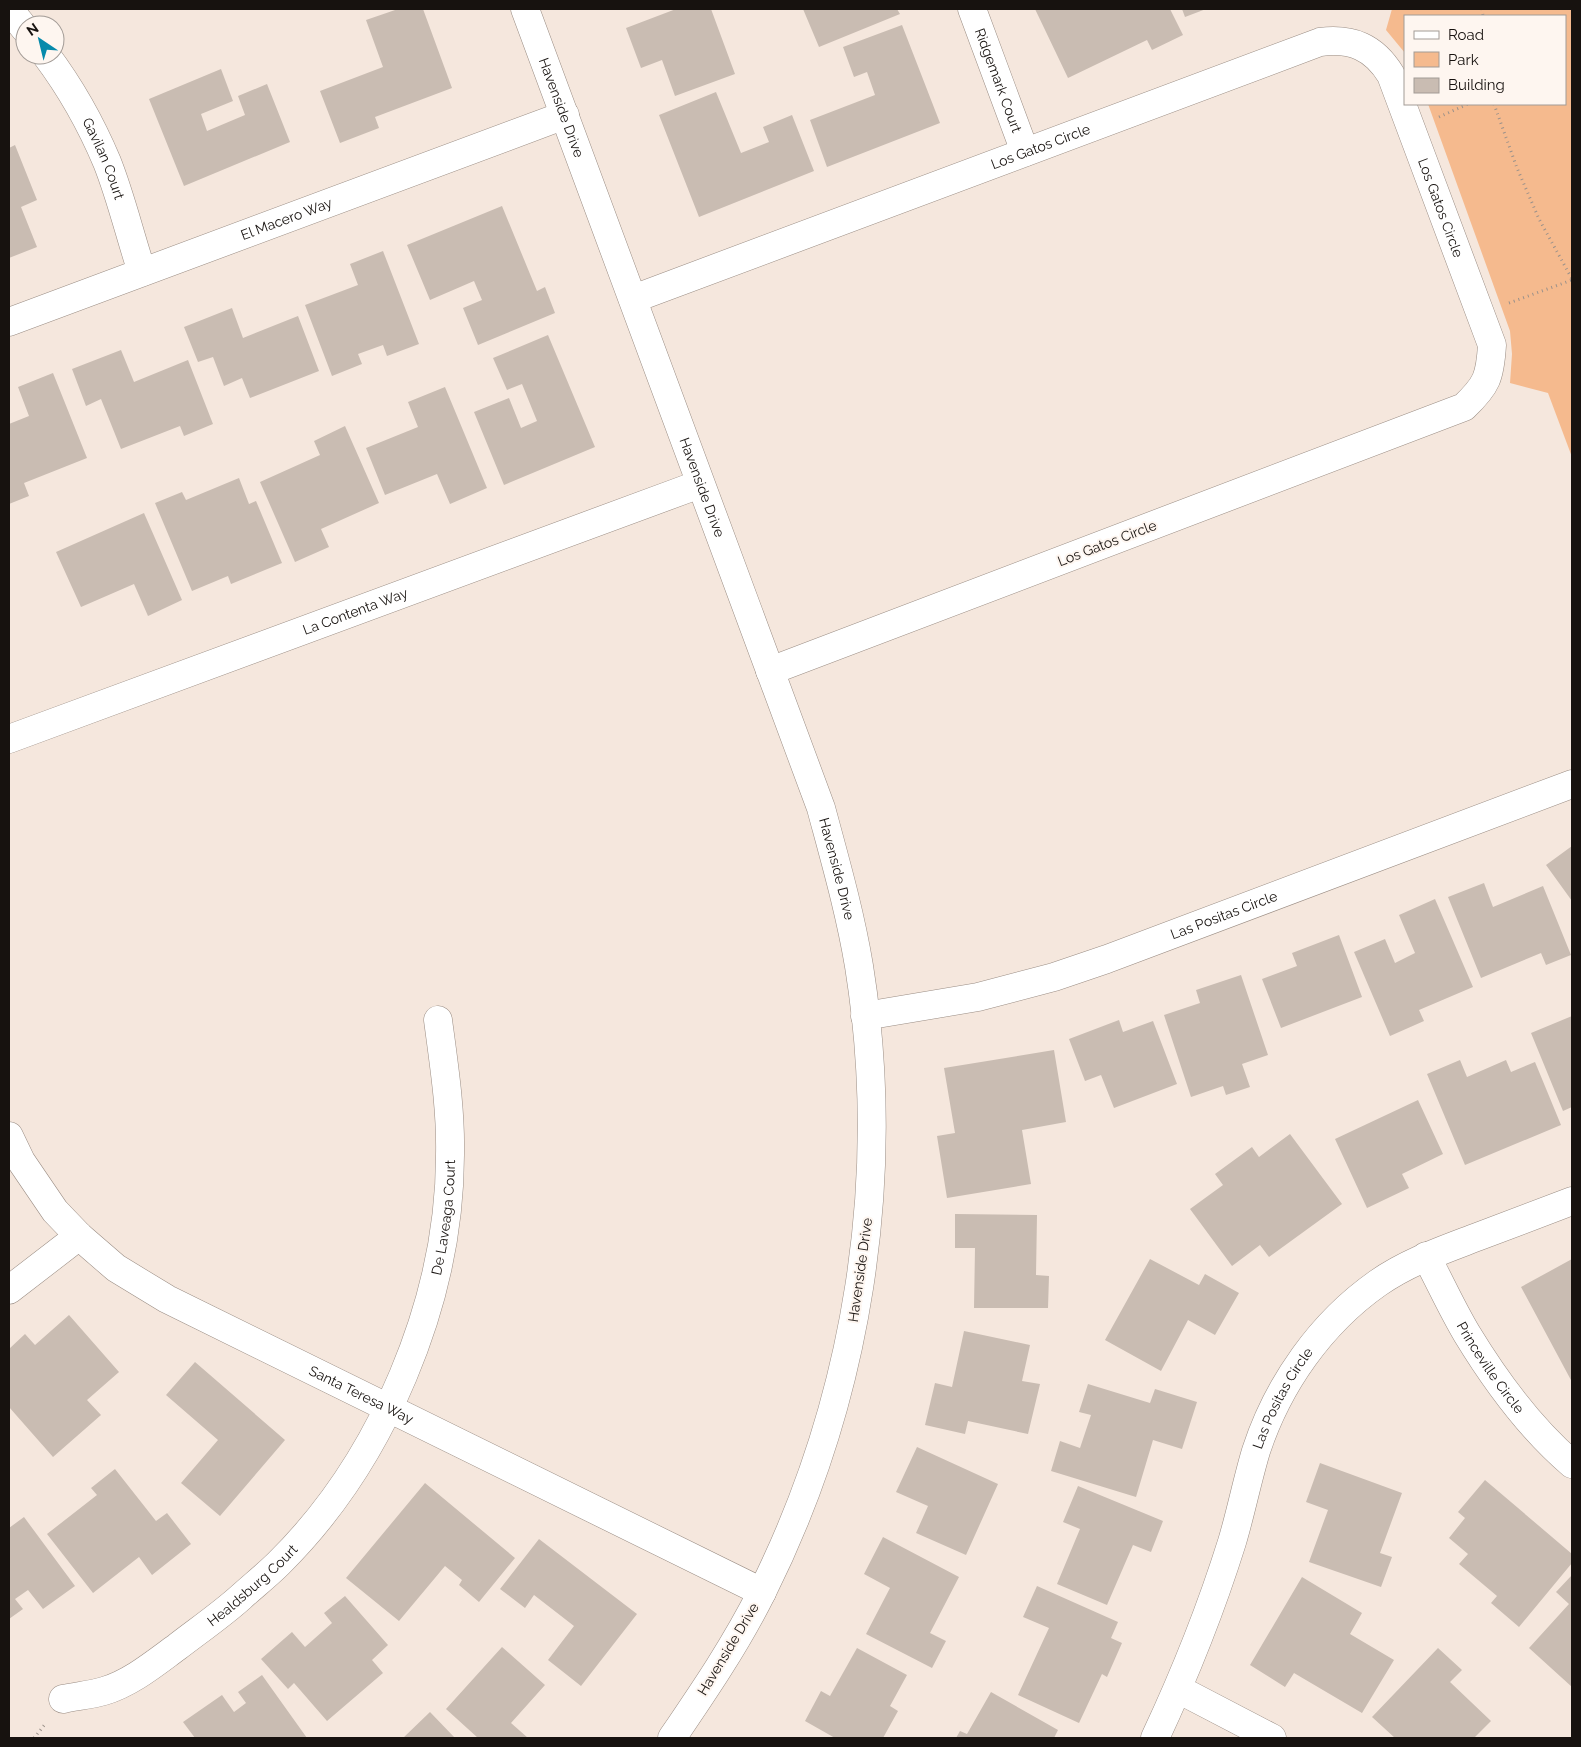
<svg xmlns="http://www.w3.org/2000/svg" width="1581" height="1747" font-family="Raleway,sans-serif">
<rect width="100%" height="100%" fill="#f5e7dd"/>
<!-- green -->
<path fill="#f5ba8e" d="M1392,9H1572V457L1548,393L1510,383L1512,354L1510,331L1428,104H1565V16H1405V53L1386,30Z"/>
<!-- building -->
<path fill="#c9bcb2" d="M398,9H423L452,88L375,117L379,128L340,143L320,91L383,67L366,20Z
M676,9H711L735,74L675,96L662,60L641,68L626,28Z
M803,9H897L900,14L819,47Z
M1035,9H1170L1183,35L1152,50L1147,40L1068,78Z
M1182,9H1206L1185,17Z
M902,25L940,123L827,167L810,120L875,95L867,72L854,77L843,47Z
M221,69L233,101L201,114L207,131L245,115L238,96L267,84L290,142L184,186L149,99Z
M716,92L741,153L769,142L763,127L792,115L814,171L699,217L659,115Z
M15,145L37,200L21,207L37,247L9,258V148Z
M502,206L537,291L545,287L555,313L478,345L463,308L482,300L474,281L430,300L407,245Z
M383,251L419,344L387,356L383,345L358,354L362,364L332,376L305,305L358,285L350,264Z
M232,308L243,338L298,316L319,371L250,398L242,378L224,386L213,357L198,362L184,327Z
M548,335L595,447L504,485L474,412L509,398L521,428L537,421L522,384L507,390L493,358Z
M121,350L134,382L188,360L213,424L184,436L180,426L121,449L101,399L86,406L72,369Z
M53,373L87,458L24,483L29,496L9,504V424L29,416L18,387Z
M445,387L487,488L450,504L437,474L385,495L366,448L418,427L408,402Z
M345,426L379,503L321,529L329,547L295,562L260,482L320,455L314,441Z
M239,478L249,504L256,501L282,563L231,584L228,576L192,591L155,503L182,492L186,500Z
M144,513L182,600L148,616L134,584L81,607L56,552Z
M1572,846V901L1546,865Z
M1484,883L1493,907L1543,886L1571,955L1546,965L1541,953L1481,978L1448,897Z
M1435,899L1473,987L1419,1010L1424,1021L1390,1036L1354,952L1385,939L1395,963L1415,953L1399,915Z
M1339,935L1362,997L1281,1028L1262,979L1297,966L1292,953Z
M1241,975L1268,1055L1242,1064L1250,1087L1226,1095L1223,1086L1191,1097L1164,1015L1200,1003L1196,990Z
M1572,1016V1107L1563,1111L1531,1033Z
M1119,1020L1123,1032L1153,1021L1177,1084L1114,1108L1101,1075L1085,1081L1069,1039Z
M1054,1050L1066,1122L1022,1130L1031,1184L947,1198L937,1136L955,1133L944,1068Z
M1460,1060L1467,1077L1506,1060L1511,1072L1535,1062L1561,1125L1465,1165L1427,1074Z
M1418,1100L1443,1154L1402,1174L1409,1188L1367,1208L1335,1139Z
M1290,1134L1342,1204L1269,1257L1260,1245L1232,1266L1190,1209L1223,1185L1215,1174L1252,1147L1259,1157Z
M955,1214L1037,1215L1036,1275L1049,1276L1048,1308H974L975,1248H955Z
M1150,1259L1199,1285L1205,1274L1239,1293L1215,1335L1188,1320L1161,1371L1105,1340Z
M1572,1259V1382L1521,1287Z
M69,1315L119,1372L87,1400L101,1415L53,1457L9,1407V1349L25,1334L35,1345Z
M964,1331L1030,1345L1022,1381L1040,1384L1028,1434L968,1421L965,1434L925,1425L935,1383L952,1387Z
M195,1362L285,1440L220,1516L181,1483L218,1440L166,1395Z
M1088,1384L1150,1403L1155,1389L1197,1402L1182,1449L1153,1440L1136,1497L1051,1471L1060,1441L1080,1448L1091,1415L1079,1412Z
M917,1447L998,1484L966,1555L916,1533L928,1506L896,1492Z
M1320,1463L1402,1493L1380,1553L1392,1557L1381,1587L1309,1562L1328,1510L1306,1502Z
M115,1469L156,1521L167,1513L191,1544L152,1575L139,1557L93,1593L47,1534L97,1495L91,1488Z
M1485,1480L1572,1554V1563L1519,1627L1491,1603L1497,1596L1459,1564L1468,1554L1449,1538L1465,1518L1458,1512Z
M425,1483L515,1558L479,1602L459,1585L462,1580L445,1566L399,1621L346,1578Z
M1078,1486L1163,1521L1151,1552L1133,1545L1107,1605L1057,1584L1080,1529L1063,1522Z
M24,1517L75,1586L43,1609L28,1590L15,1599L23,1609L9,1619V1528Z
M883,1537L959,1577L930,1633L946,1641L932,1668L866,1634L890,1588L864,1574Z
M539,1539L637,1614L581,1686L548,1660L574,1626L534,1595L525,1608L500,1589Z
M1572,1575V1687L1529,1648L1569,1604L1556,1592Z
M1302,1577L1362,1613L1350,1634L1394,1660L1362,1713L1294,1673L1285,1687L1250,1665Z
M1037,1586L1118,1622L1111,1638L1122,1643L1107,1677L1102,1674L1079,1723L1018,1695L1049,1628L1023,1617Z
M345,1596L388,1645L372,1660L383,1673L327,1721L294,1683L288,1689L261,1659L292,1632L305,1647L332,1623L324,1613Z
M502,1647L545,1685L511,1723L528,1738H478L446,1709Z
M857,1648L907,1675L890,1706L898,1711L883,1738H835L805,1721L821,1691L830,1696Z
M1438,1648L1462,1670L1450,1682L1491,1721L1474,1738H1395L1372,1717Z
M262,1675L307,1738H195L183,1722L222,1695L234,1712L246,1703L238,1692Z
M991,1692L1058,1730L1054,1738H956L960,1731L967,1734Z
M430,1712L455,1738H403Z"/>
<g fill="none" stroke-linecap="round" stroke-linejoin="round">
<defs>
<g id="minor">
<path d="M9,9L25,29"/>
<path id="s1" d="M972,9L1025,152"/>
<path id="s2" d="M46,55C70,87 91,124 107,162C121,197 130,236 142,272"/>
<path id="s3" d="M633,299L1320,42C1352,38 1374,47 1391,75L1492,345C1490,377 1487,385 1464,407L770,671"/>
<path id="s4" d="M9,322L565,115"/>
<path id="s5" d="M9,739L700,484"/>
<path id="s6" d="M865,1016L978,997L1054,977L1107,959L1572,784"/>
<path id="s7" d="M9,1136L21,1161L55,1211L79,1236L116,1268L167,1299L762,1592"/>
<path id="s8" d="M1426,1256C1440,1282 1452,1309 1467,1334C1495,1380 1531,1429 1572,1464"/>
<path d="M9,1290L79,1236"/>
<path d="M1178,1689L1272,1738"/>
<path id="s9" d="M63,1699C76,1696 91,1695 104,1691C131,1683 155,1663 177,1647C199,1630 221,1615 241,1597C253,1586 267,1575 279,1563C382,1461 450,1301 450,1155C451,1110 444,1065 438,1020"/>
<path id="s10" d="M1155,1738C1185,1674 1211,1609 1232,1542C1241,1512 1247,1481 1256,1451C1278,1384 1321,1323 1378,1283C1408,1262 1443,1250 1477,1237C1509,1225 1541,1213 1572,1201"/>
</g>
<g id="tertiary">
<path id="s11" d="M525,9L821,808C835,860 850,912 859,966C893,1178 858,1400 762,1592C736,1644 704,1691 672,1738"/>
</g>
</defs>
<!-- minor casing -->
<use href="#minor" stroke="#9a8d84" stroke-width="29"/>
<!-- tertiary casing -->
<use href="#tertiary" stroke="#9a8d84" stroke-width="29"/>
<!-- path -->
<path stroke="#9b918a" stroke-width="3" stroke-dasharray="1 4" stroke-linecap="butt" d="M1482,9L1483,16
M1494,104L1517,168L1539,219L1572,279
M1439,117L1468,104
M1509,303L1572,280
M34,1738L46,1723"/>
<!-- minor -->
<use href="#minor" stroke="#fff" stroke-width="28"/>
<!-- tertiary -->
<use href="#tertiary" stroke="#fff" stroke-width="28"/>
</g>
<g text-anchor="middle" stroke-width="4" stroke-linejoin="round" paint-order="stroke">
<!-- street labels -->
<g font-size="14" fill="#17120f" stroke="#fef6f0">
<text dy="5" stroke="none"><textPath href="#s1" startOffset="76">Ridgemark Court</textPath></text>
<text dy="5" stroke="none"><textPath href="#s11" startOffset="105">Havenside Drive</textPath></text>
<text dy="5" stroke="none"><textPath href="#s3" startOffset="435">Los Gatos Circle</textPath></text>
<text dy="5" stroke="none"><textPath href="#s2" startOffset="119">Gavilan Court</textPath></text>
<text dy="5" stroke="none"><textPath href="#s3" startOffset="959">Los Gatos Circle</textPath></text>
<text dy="5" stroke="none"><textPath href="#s4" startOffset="296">El Macero Way</textPath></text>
<text dy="5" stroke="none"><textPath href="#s11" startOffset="510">Havenside Drive</textPath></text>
<text transform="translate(1107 543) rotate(-21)" y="5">Los Gatos Circle</text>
<text dy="5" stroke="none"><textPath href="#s5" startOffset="369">La Contenta Way</textPath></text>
<text dy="5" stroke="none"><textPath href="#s11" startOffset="915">Havenside Drive</textPath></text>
<text dy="5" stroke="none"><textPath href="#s6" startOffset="374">Las Positas Circle</textPath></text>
<text dy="5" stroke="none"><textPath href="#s9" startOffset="650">De Laveaga Court</textPath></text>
<text transform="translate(860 1270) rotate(-82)" y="5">Havenside Drive</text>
<text dy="5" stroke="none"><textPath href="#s8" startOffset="129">Princeville Circle</textPath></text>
<text dy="5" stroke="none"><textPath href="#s7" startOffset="448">Santa Teresa Way</textPath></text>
<text dy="5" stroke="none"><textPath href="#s10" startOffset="364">Las Positas Circle</textPath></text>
<text dy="5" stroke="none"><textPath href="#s9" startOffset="225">Healdsburg Court</textPath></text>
<text transform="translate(728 1649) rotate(-59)" y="5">Havenside Drive</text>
</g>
</g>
<!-- border -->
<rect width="1581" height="1747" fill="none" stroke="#17120f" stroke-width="20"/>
<!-- legend -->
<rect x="1404" y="15" width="162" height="90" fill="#fef6f0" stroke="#a29b96"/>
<rect x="1414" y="31" width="25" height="8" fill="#ffffff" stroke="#a29b96"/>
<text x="1448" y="40" font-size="15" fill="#17120f">Road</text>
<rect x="1414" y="52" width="25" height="15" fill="#f5ba8e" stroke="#a29b96"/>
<text x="1448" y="65" font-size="15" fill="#17120f">Park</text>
<rect x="1414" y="78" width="25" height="15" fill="#c9bcb2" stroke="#a29b96"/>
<text x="1448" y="90" font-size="15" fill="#17120f">Building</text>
<!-- north arrow -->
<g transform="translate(40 40) rotate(325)"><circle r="24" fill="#fef6f0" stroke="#a29b96"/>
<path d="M0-4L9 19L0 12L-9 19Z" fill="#068aab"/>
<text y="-8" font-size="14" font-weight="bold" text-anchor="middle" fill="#17120f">N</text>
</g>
</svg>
